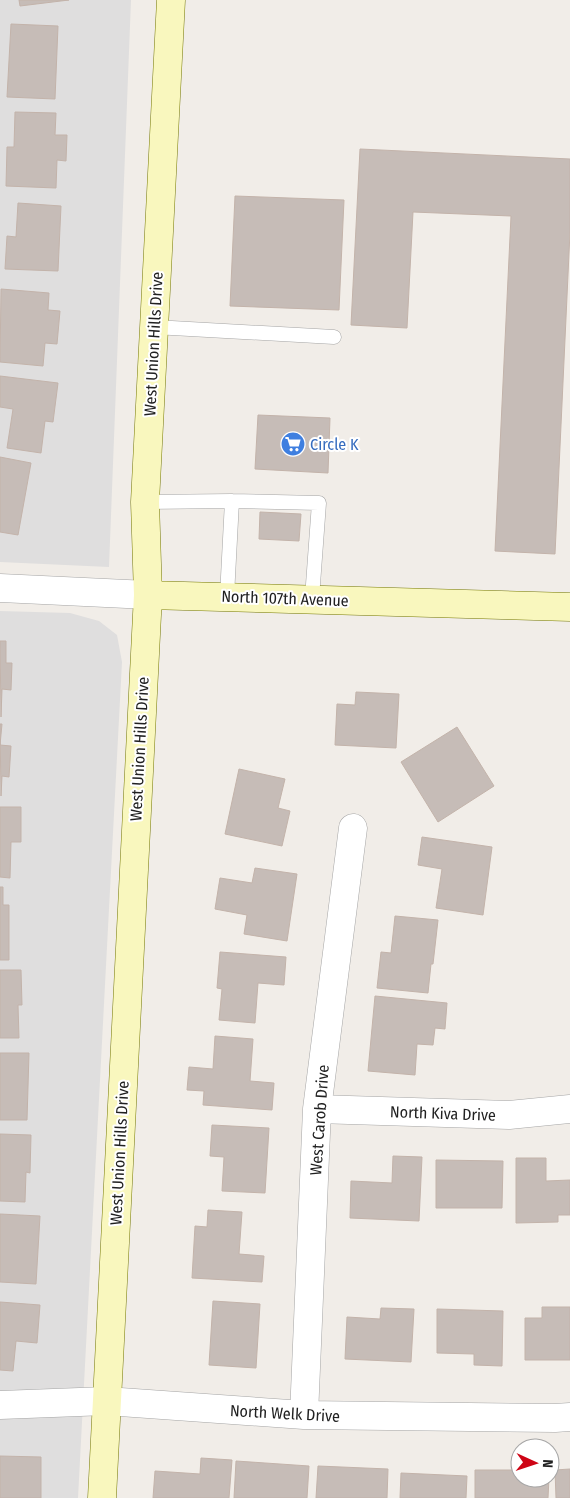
<svg xmlns="http://www.w3.org/2000/svg" width="570" height="1498" font-family="'Fira Sans Condensed',sans-serif">
<rect width="100%" height="100%" fill="#f1ede8"/>
<!-- residential -->
<path fill="#dfdede" d="M0,0H131L109,567L0,562Z
M0,611L70,613L99,621L117,635L122,662L78,1498H0Z"/>
<!-- building -->
<path fill="#c6bcb7" stroke="#c3b3aa" d="M19,0H69L20,6Z
M11,24L58,26L55,99L7,97Z
M15,112L56,113L55,135H67L66,161L57,160L56,188L6,186L7,147H14Z
M360,149L570,159V232L555,554L495,551L511,216L413,212L407,328L351,325Z
M235,196L344,200L339,310L230,306Z
M18,203L61,206L58,271L5,269L7,236L16,237Z
M1,289L49,293L48,310L60,311L57,344L45,343L43,366L0,362Z
M0,376L58,383L53,422L45,421L41,453L7,448L13,409L0,407Z
M258,415L330,418L328,473L255,469Z
M0,457L31,463L18,535L0,532Z
M260,512L301,514L299,541L259,539Z
M0,641H6V663H12L11,690L2,689L1,717Z
M356,692L399,694L396,748L335,745L337,704L355,705Z
M0,724H2L0,745L11,746L9,777L2,776L1,796Z
M457,727L494,786L438,822L401,762Z
M239,769L285,779L278,808L290,811L282,846L225,834Z
M0,807H21V842H11L10,878L0,877Z
M422,837L492,847L483,915L436,908L442,869L418,865Z
M255,868L297,874L287,941L244,934L247,915L215,909L220,878L252,883Z
M0,887H3V905H9V960H0Z
M395,916L438,920L433,964H431L428,993L377,988L381,952L391,953Z
M220,952L286,957L284,985L258,983L255,1023L219,1020L222,989L217,988Z
M0,970H21L22,1005H18L19,1038H0Z
M375,996L447,1003L445,1029L435,1028L433,1045L417,1044L415,1075L368,1071Z
M215,1036L253,1039L250,1081L274,1083L272,1110L203,1105L204,1091L187,1090L189,1067L213,1069Z
M0,1053H29L27,1120H0Z
M212,1125L269,1128L265,1193L222,1191L224,1157L210,1156Z
M0,1134L31,1135L30,1173L26,1172L25,1202L0,1201Z
M393,1156L422,1157L419,1221L350,1218L351,1181L392,1183Z
M516,1158H546V1181L570,1180V1215H558V1222L516,1223Z
M436,1160L503,1161L502,1208H436Z
M208,1210L242,1212L239,1254L264,1256L262,1282L192,1278L195,1226L207,1227Z
M0,1214L40,1216L36,1284L0,1282Z
M213,1301L260,1304L256,1368L209,1365Z
M0,1302L40,1305L37,1343L16,1341L13,1371L0,1370Z
M542,1307H570V1360H525V1318H542Z
M381,1308L414,1309L411,1362L345,1359L347,1317L380,1319Z
M437,1309L503,1311L502,1366L474,1365V1354L437,1353Z
M0,1456L41,1457V1498H0Z
M201,1458L232,1460L229,1498H153L155,1471L200,1474Z
M236,1461L309,1466L307,1498H234Z
M318,1466L388,1469L387,1498H316Z
M570,1469V1498H556L555,1470Z
M475,1470H520V1478H549L548,1498H475Z
M401,1473L467,1476L466,1498H400Z"/>
<g fill="none" stroke-linecap="round" stroke-linejoin="round">
<defs>
<path id="service" d="M154,327L334,337
M145,502L232,501L319,503L312,598
M227,596L232,501"/>
<path id="minor" d="M317,1109L509,1115L570,1109
M0,1405L106,1401L304,1415L555,1418L570,1417
M304,1415L317,1109L353,828"/>
<path id="tertiary" d="M0,588L148,595"/>
<path id="secondary" d="M148,595L570,607
M102,1498L148,595L145,502L171,0"/>
</defs>
<!-- service casing -->
<use href="#service" stroke="#a5a5a5" stroke-width="15"/>
<!-- minor casing -->
<use href="#minor" stroke="#a5a5a5" stroke-width="29"/>
<!-- tertiary casing -->
<use href="#tertiary" stroke="#a5a5a5" stroke-width="29"/>
<!-- secondary casing -->
<use href="#secondary" stroke="#767907" stroke-width="29"/>
<!-- service -->
<use href="#service" stroke="#fff" stroke-width="14"/>
<!-- minor -->
<use href="#minor" stroke="#fff" stroke-width="28"/>
<!-- tertiary -->
<use href="#tertiary" stroke="#fff" stroke-width="28"/>
<!-- secondary -->
<use href="#secondary" stroke="#f9f7be" stroke-width="28"/>
</g>
<!-- icons -->
<defs>
<symbol id="supermarket-disc" viewBox="-11 -11 22 22"><circle r="9.5" fill="#3f7fe0" stroke="#fff"/><path d="M-6-5.5h2.5l.6 2H6L4.5 2H-2.5L-4.4-4H-6ZM-1.5 3.2a1.3 1.3 0 1 0 .1 0ZM3 3.2a1.3 1.3 0 1 0 .1 0Z" fill="#fff"/></symbol>
</defs>
<g fill-rule="evenodd">
<use href="#supermarket-disc" x="279" y="430" width="28" height="28"/>
</g>
<g text-anchor="middle" stroke-width="4" stroke-linejoin="round" paint-order="stroke">
<!-- street labels -->
<g font-size="16" fill="#212121" stroke="#fff">
<text transform="translate(153 344) rotate(-87)" y="6">West Union Hills Drive</text>
<text transform="translate(285 598) rotate(2)" y="6">North 107th Avenue</text>
<text transform="translate(139 749) rotate(-87)" y="6">West Union Hills Drive</text>
<text transform="translate(443 1113) rotate(2)" y="6">North Kiva Drive</text>
<text transform="translate(319 1120) rotate(-86)" y="6">West Carob Drive</text>
<text transform="translate(119 1153) rotate(-87)" y="6">West Union Hills Drive</text>
<text transform="translate(285 1413) rotate(3)" y="6">North Welk Drive</text>
</g>
<!-- shop labels -->
<g font-size="16" fill="#366cbe" stroke="#fff" text-anchor="start">
<text x="310" y="450">Circle K</text>
</g>
</g>
<!-- north arrow -->
<g transform="translate(535 1463) rotate(93)"><circle r="24" fill="#ffffff" stroke="#a6a6a6"/>
<path d="M0-4L9 19L0 12L-9 19Z" fill="#ce0415"/>
<text y="-8" font-size="14" font-weight="bold" text-anchor="middle" fill="#212121">N</text>
</g>
</svg>
